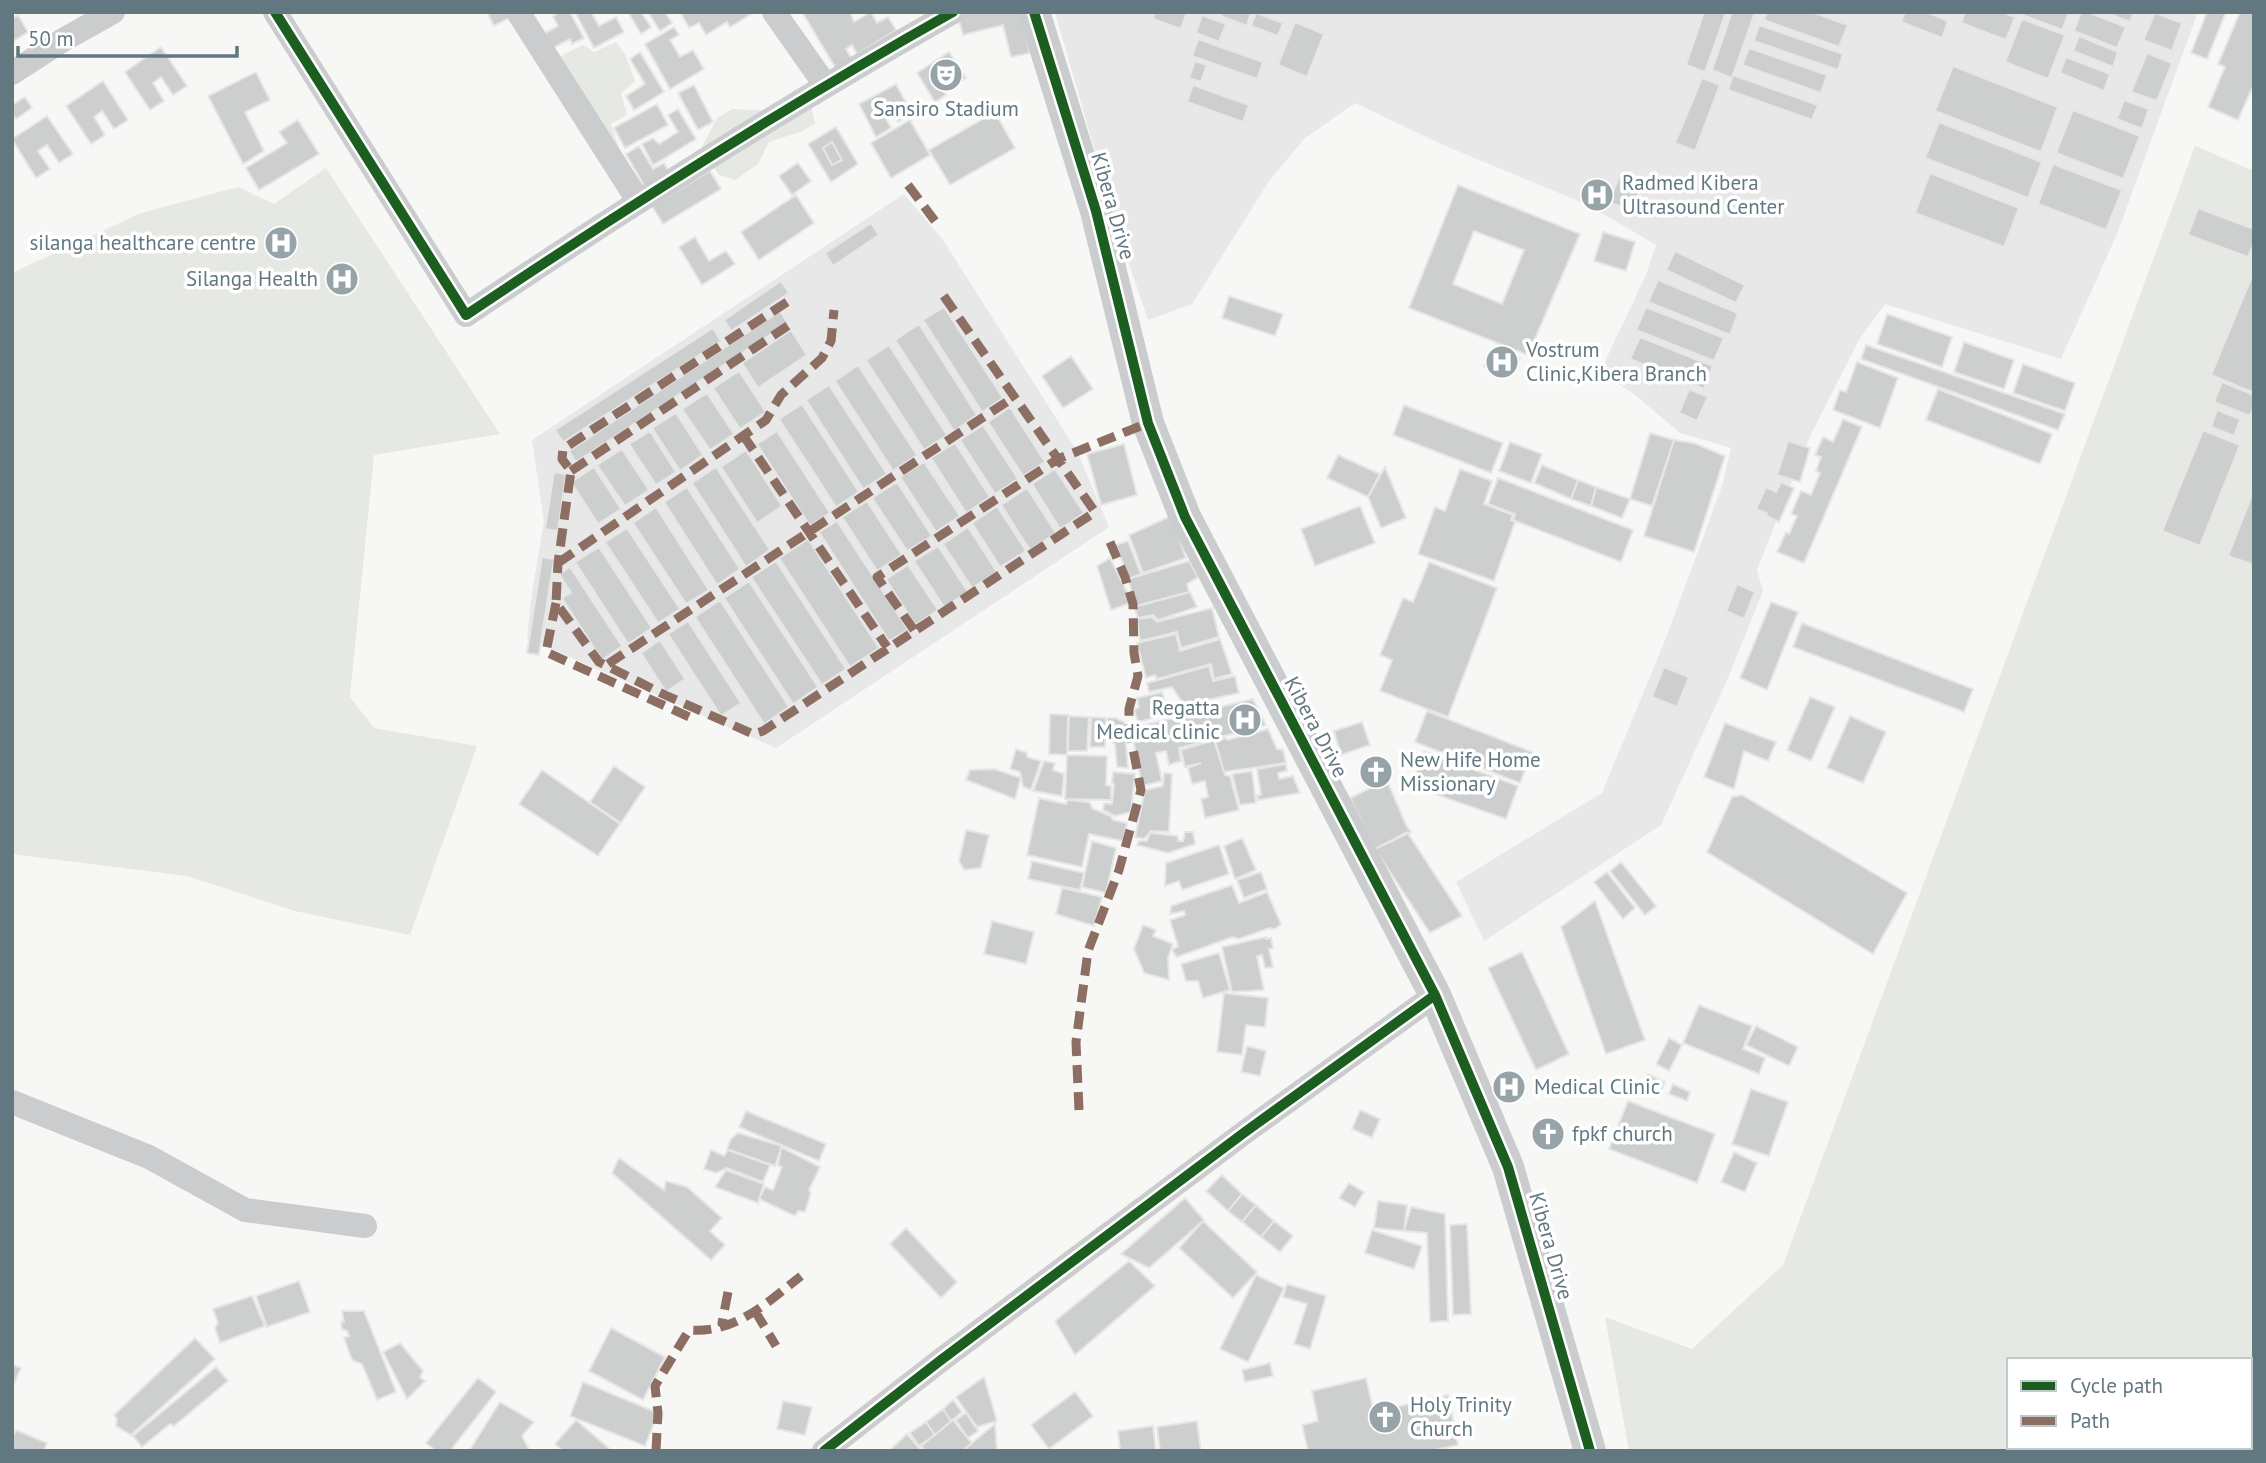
<svg xmlns="http://www.w3.org/2000/svg" width="2266" height="1463" font-family="'PT Sans',sans-serif">
<rect width="100%" height="100%" fill="#f7f7f6"/>
<!-- built -->
<path fill="#e7e8e7" d="M1055,12H2198L2117,234L2061,359L1885,304L1860,338L1810,436L1757,570L1763,591L1726,683L1661,825L1484,941L1456,882L1602,793L1666,638L1722,486L1731,448L1680,433L1634,394L1600,372L1646,275L1656,245L1588,205L1443,145L1355,103L1304,139L1269,181L1192,304L1148,320L1116,225Z
M904,194L943,240L1077,451L1109,527L776,748L527,638L532,593L544,521L532,440Z"/>
<!-- green -->
<path fill="#e6e9e3" fill-rule="evenodd" d="M616,42L626,56L635,81L621,93L627,115L611,124L620,153L552,60L583,45L594,52Z
M794,90L812,109L815,124L800,132L769,142L758,164L735,180L719,175L701,149L717,118L733,109L778,111Z
M2195,146L2254,171V1451H1629L1605,1317L1692,1349L1783,1265ZM2009,1360H2250V1447H2009Z
M326,168L500,434L374,455L350,697L374,728L477,746L410,935L295,911L187,876L12,854V273L141,213L238,187L274,204Z"/>
<!-- building -->
<path fill="#cdcfcf" stroke="#e6e6e6" stroke-width="2" fill-rule="evenodd" d="M487,12H509L511,17L494,26Z
M559,12H570L584,38L572,44L570,39L553,48L545,33L558,26L553,16Z
M580,12H591L599,26L616,17L624,32L594,48L576,14Z
M628,12H641L651,27L641,34Z
M648,12H665L672,23L660,31Z
M680,12H753V13L730,27L727,22L706,35L699,23L689,28Z
M802,12H850L854,22L871,12L877,23L888,17L896,30L857,54L852,45L846,49L854,62L838,72Z
M1020,12L1030,53L1011,57L1003,25L963,35L957,13Z
M1155,12H1187L1181,29L1153,19Z
M1222,12H1251L1247,26L1221,16Z
M1704,12H1726L1705,72L1686,65Z
M1732,12H1755L1732,78L1712,70Z
M1767,12H1812L1848,25L1839,47L1764,20Z
M1905,12H1927L1948,21L1942,38L1901,22Z
M1965,12H2002L2015,17L2006,40L1961,23Z
M2021,12H2069L2062,30L2020,14Z
M2081,12H2088L2126,27L2117,48L2074,31Z
M2105,12H2134L2130,22Z
M2207,12H2226L2207,59L2191,53Z
M2240,12H2254V84L2238,120L2208,107L2225,67L2218,64Z
M1256,13L1283,23L1278,36L1251,26Z
M2155,13L2182,23L2172,51L2143,40Z
M18,15L28,32L12,42V19Z
M1202,15L1226,24L1219,42L1196,33Z
M2022,19L2065,35L2048,79L2005,62Z
M1295,22L1324,34L1307,77L1278,65Z
M1759,25L1843,54L1838,70L1754,41Z
M674,27L679,35L670,40L680,57L693,50L704,69L670,89L645,44Z
M2079,36L2118,52L2113,67L2073,51Z
M1198,39L1263,62L1257,79L1192,56Z
M161,47L187,86L173,95L161,77L153,83L164,101L150,110L125,72Z
M1749,48L1827,75L1821,93L1742,65Z
M640,52L664,92L634,110L626,96L645,84L630,59Z
M949,52L966,78L955,85L944,66L932,74L946,95L935,102L917,73Z
M2147,53L2172,63L2157,101L2131,92Z
M2066,57L2110,74L2104,91L2060,73Z
M1195,61L1207,65L1201,82L1189,78Z
M1953,66L2058,107L2041,152L1935,111Z
M256,72L270,100L245,112L264,151L243,164L208,96Z
M1733,75L1818,105L1812,120L1728,90Z
M1702,78L1720,85L1695,151L1675,143Z
M103,81L128,120L114,129L102,111L94,117L105,135L91,144L66,106Z
M896,84L912,114L898,122L889,106L882,111L891,128L876,137L859,104Z
M694,85L713,122L698,130L678,93Z
M1193,85L1249,105L1243,122L1187,102Z
M25,97L32,108L16,119L12,114V105Z
M2124,100L2149,109L2142,129L2117,119Z
M657,104L668,125L625,148L614,128Z
M678,109L696,139L653,165L642,144L653,138L659,144L678,132L668,115Z
M2073,110L2140,136L2123,179L2056,153Z
M995,112L1015,148L950,185L929,150Z
M47,116L73,154L59,163L47,145L38,151L50,169L36,178L12,139Z
M298,120L319,154L259,190L246,168L287,143L279,132Z
M910,120L930,155L891,178L871,143Z
M1939,122L2042,162L2028,198L1925,158Z
M836,127L858,164L831,182L808,144ZM832,142L842,160L832,165L823,148Z
M832,142L842,160L832,165L823,148Z
M639,146L653,169L664,163L670,174L646,189L626,154Z
M798,163L811,181L792,195L779,176Z
M2053,164L2122,190L2106,230L2038,204Z
M710,171L721,189L663,224L652,206Z
M1930,173L2019,208L2004,247L1915,213Z
M1619,177L1641,186L1631,211L1609,202Z
M1458,185L1580,234L1528,355L1409,308ZM1474,231L1524,250L1502,304L1453,284Z
M796,195L814,223L759,260L741,232Z
M2198,208L2254,229V243L2248,257L2188,235Z
M871,223L879,235L833,266L825,253Z
M1603,232L1635,242L1626,271L1594,261Z
M695,237L709,261L726,251L735,264L702,285L679,247Z
M1675,251L1745,285L1736,303L1666,270Z
M2254,271V393L2211,375Z
M1658,280L1738,313L1730,335L1648,302Z
M781,281L789,293L731,331L724,320Z
M1229,296L1283,314L1275,336L1222,318Z
M944,307L1003,398L982,412L923,320Z
M1646,307L1724,338L1714,361L1636,330Z
M780,311L788,323L576,462L569,451Z
M1887,314L1952,337L1942,367L1877,344Z
M919,324L977,415L954,431L895,340Z
M713,328L721,341L563,442L555,430Z
M791,330L807,355L758,388L742,363Z
M1640,337L1713,366L1704,389L1630,359Z
M1964,342L2014,360L2004,389L1954,372Z
M889,345L947,435L924,450L866,360Z
M1866,345L2065,414L2058,430L1861,359Z
M1494,348L1520,358L1512,375L1484,366Z
M1071,356L1093,389L1063,408L1042,376Z
M1857,362L1898,378L1880,428L1833,410L1840,390L1846,392Z
M2023,364L2075,383L2065,411L2013,393Z
M858,365L917,455L893,471L835,381Z
M739,371L766,412L740,429L713,388Z
M2222,382L2254,395V406L2250,416L2214,402Z
M829,385L887,474L863,489L806,400Z
M1689,389L1708,397L1697,421L1679,413Z
M1938,389L2052,434L2040,464L1926,420Z
M707,393L734,434L710,450L682,409Z
M802,404L859,492L836,507L779,419Z
M1404,405L1503,443L1491,473L1393,435Z
M1010,407L1045,462L1023,476L988,422Z
M2217,410L2240,419L2234,436L2211,427Z
M676,413L703,455L680,471L652,428Z
M1843,419L1862,427L1804,563L1777,552L1786,532L1789,534L1797,516L1791,514L1801,491L1811,495L1820,473L1816,471L1821,457L1815,455L1823,437L1833,442Z
M983,425L1018,479L995,494L960,440Z
M2203,430L2240,445L2200,546L2162,531Z
M650,431L676,472L656,485L629,444Z
M777,431L830,513L810,526L757,444Z
M1650,433L1674,440L1652,506L1630,499Z
M1674,440L1694,443L1725,456L1694,552L1644,536Z
M1788,441L1810,448L1800,482L1777,475Z
M1510,442L1542,454L1531,483L1499,471Z
M955,443L990,497L966,513L931,458Z
M1124,444L1137,495L1101,505L1087,454Z
M622,449L649,490L625,506L597,465Z
M746,450L782,506L757,523L721,467Z
M1338,455L1380,474L1368,497L1327,478Z
M924,462L960,516L936,532L900,477Z
M1542,465L1578,480L1571,499L1534,483Z
M594,467L621,509L598,524L571,482Z
M716,467L770,550L746,567L692,483Z
M1385,467L1406,518L1381,528L1368,497Z
M1055,469L1084,513L1060,529L1032,484Z
M1460,469L1492,481L1484,504L1513,515L1511,520L1515,522L1494,581L1418,554L1435,507L1445,511Z
M554,472L566,474L558,531L545,529Z
M1498,478L1633,530L1621,562L1513,520L1515,514L1488,504Z
M1578,480L1596,487L1591,506L1571,499Z
M897,482L932,536L907,551L872,498Z
M1781,482L1794,488L1779,522L1766,516L1767,513L1756,509L1766,487L1776,492Z
M687,487L740,569L717,585L664,502Z
M1596,487L1630,499L1622,518L1591,506Z
M1027,488L1056,533L1030,550L1001,505Z
M2254,490V565L2228,556Z
M867,501L902,555L877,571L842,517Z
M997,506L1026,551L1000,567L972,523Z
M1360,506L1375,543L1315,566L1301,529Z
M656,507L709,590L686,604L633,523Z
M1171,516L1186,558L1143,573L1129,535Z
M837,521L908,630L889,641L819,532Z
M968,527L997,572L972,588L943,544Z
M627,528L680,609L658,623L605,542Z
M808,539L879,648L850,667L779,558Z
M1128,541L1141,574L1129,579L1116,545Z
M938,546L968,592L944,607L914,561Z
M599,547L652,628L628,644L575,562Z
M542,557L554,559L539,655L527,653Z
M1110,558L1131,600L1128,604L1111,610L1097,566Z
M776,561L846,669L822,685L751,577Z
M1189,561L1198,577L1187,584L1189,592L1136,606L1128,579Z
M1429,562L1497,588L1448,717L1380,691L1392,660L1380,655L1403,598L1413,602Z
M908,565L938,610L915,625L886,579Z
M570,567L622,646L602,660L562,598L571,593L559,574Z
M749,581L818,687L793,704L724,598Z
M1737,584L1755,592L1744,619L1726,611Z
M1190,592L1197,607L1158,620L1153,615L1138,618L1134,607Z
M720,600L789,707L764,724L695,617Z
M1771,602L1798,612L1767,690L1740,678Z
M1212,608L1219,637L1181,648L1177,632L1140,641L1137,619L1152,617L1157,622Z
M688,621L741,703L721,716L668,634Z
M1802,623L1973,689L1964,712L1793,647Z
M1176,634L1180,651L1220,639L1232,674L1214,679L1211,664L1157,679L1155,675L1146,678L1137,643Z
M660,640L685,679L666,692L641,653Z
M1209,666L1213,681L1235,676L1239,693L1184,705L1172,687L1149,692L1147,683Z
M1664,667L1689,677L1677,707L1652,697Z
M1162,692L1169,714L1138,722L1134,710L1139,707L1137,698Z
M1810,697L1835,707L1811,761L1787,750Z
M1253,699L1266,725L1179,748L1181,761L1169,765L1166,751L1156,753L1162,781L1142,786L1131,728Z
M1427,711L1532,752L1520,783L1415,742Z
M1050,714L1068,715L1067,755L1049,754Z
M1069,716L1089,717L1087,751H1068Z
M1850,716L1886,732L1863,783L1827,768Z
M1091,717L1106,718L1105,747H1090Z
M1107,718H1116L1124,722L1128,768L1117,767L1115,744L1107,739Z
M1362,722L1370,745L1341,755L1334,731Z
M1725,723L1776,742L1768,761L1744,751L1734,789L1704,777Z
M1268,729L1277,749L1283,750L1286,763L1224,772L1215,740L1224,738L1228,740Z
M1214,740L1225,775L1230,776L1239,810L1205,818L1201,799L1208,797L1205,781L1192,784L1188,768L1201,763L1185,767L1181,750Z
M1016,749L1027,753V757L1041,761L1031,790L1023,787L1020,772L1010,769Z
M1424,751L1518,786L1506,819L1412,786Z
M1067,755L1107,756L1106,785L1111,786V800L1065,799Z
M1044,761L1055,763L1053,770L1064,774L1062,796L1033,791Z
M1286,764L1287,771L1278,773L1279,779L1293,776L1300,793L1258,800L1257,795H1261L1257,769Z
M614,766L645,787L621,823L590,802Z
M994,769L1021,778L1015,799L966,780L970,770Z
M542,770L620,824L598,856L519,804Z
M1252,771L1256,803L1240,805L1232,774Z
M1113,772L1135,774L1131,812L1115,816L1103,810L1104,803L1112,804L1114,784L1112,783Z
M1164,773L1172,774L1169,832L1151,831L1144,839L1135,837L1145,790L1163,786Z
M1387,780L1406,825L1411,832L1375,849L1350,798Z
M1742,795L1907,893L1873,954L1707,852L1732,797Z
M1039,798L1066,804L1068,800L1089,802L1093,809L1111,816L1113,820L1127,823L1123,841L1089,834L1082,867L1027,855Z
M966,830L989,835L981,868L964,870L959,861Z
M1185,832H1193L1195,844L1168,853L1137,845L1139,841H1147L1150,833L1178,836V841H1183Z
M1407,832L1462,916L1430,933L1375,849Z
M1242,838L1256,870L1235,879L1224,846Z
M1092,841L1116,848L1106,893L1082,887Z
M1219,845L1229,874L1182,890L1179,881L1165,886L1166,863Z
M1032,861L1084,873L1080,890L1028,879Z
M1621,862L1656,906L1645,915L1610,871Z
M1261,872L1267,889L1244,898L1237,880Z
M1607,872L1635,908L1623,919L1594,882Z
M1232,885L1239,903L1267,892L1281,924L1275,929L1269,928L1239,939L1232,937L1177,957L1172,950L1178,946L1170,920L1185,915L1184,911L1170,914L1171,906Z
M1062,888L1102,897L1094,926L1056,914Z
M1595,901L1645,1040L1606,1054L1561,927Z
M992,921L1034,932L1026,964L984,954Z
M1143,925L1156,930L1153,936L1173,944L1168,958L1169,980L1144,973L1134,949Z
M1266,937V939L1271,938L1273,948L1269,949L1273,967L1265,968L1262,955L1257,956L1264,990L1232,992L1222,947Z
M1522,952L1569,1054L1536,1070L1488,968Z
M1219,953L1230,990L1203,998L1198,981H1186L1181,964Z
M1224,993L1268,998L1265,1027L1246,1025L1242,1055L1217,1052Z
M1699,1005L1752,1026L1743,1049L1765,1058L1759,1074L1683,1043Z
M1756,1026L1798,1047L1789,1066L1746,1045Z
M1669,1038L1682,1045L1669,1071L1656,1064Z
M1247,1046L1266,1051L1260,1076L1241,1072Z
M1648,1074L1665,1082L1660,1093L1644,1085Z
M1673,1084L1690,1092L1687,1101L1669,1094Z
M1751,1089L1788,1102L1769,1156L1732,1144Z
M1628,1101L1715,1134L1697,1183L1609,1149Z
M1360,1110L1380,1119L1372,1138L1352,1129Z
M746,1111L826,1144L819,1161L739,1127Z
M738,1133L782,1146L775,1166L727,1149L731,1139Z
M781,1147L820,1167L809,1190L811,1193L805,1212L798,1211L795,1216L759,1199L765,1187L773,1190L782,1167L778,1166Z
M711,1150L724,1156L728,1150L770,1165L763,1182L727,1168L716,1173L704,1169Z
M1734,1152L1757,1163L1745,1192L1721,1182Z
M619,1158L664,1190L666,1181L687,1187L722,1218L710,1231L725,1245L711,1260L612,1173Z
M726,1170L764,1184L758,1203L715,1187Z
M1222,1175L1242,1194L1228,1211L1206,1191Z
M1349,1183L1364,1192L1355,1207L1339,1198Z
M1242,1194L1256,1205L1242,1222L1228,1211Z
M1185,1198L1204,1220L1149,1268L1121,1254Z
M1378,1201L1407,1205L1404,1231L1374,1228Z
M1256,1205L1274,1221L1261,1237L1242,1222Z
M1411,1207L1445,1214L1448,1321L1430,1322L1427,1233L1404,1231Z
M1203,1221L1257,1272L1233,1298L1179,1248Z
M1274,1221L1293,1236L1280,1252L1261,1237Z
M1467,1224L1471,1314L1453,1315L1450,1225Z
M906,1228L957,1282L941,1298L890,1244Z
M1372,1230L1422,1246L1414,1269L1365,1253Z
M1129,1261L1155,1286L1075,1355L1055,1321Z
M1256,1275L1284,1288L1248,1362L1220,1349Z
M299,1281L310,1312L267,1327L256,1296Z
M1287,1284L1326,1296L1310,1349L1294,1344L1307,1304L1283,1297Z
M252,1296L265,1326L220,1343L215,1328L218,1323L213,1309Z
M342,1311H364L396,1392L377,1400L362,1364L352,1360L344,1338L349,1336L347,1331L342,1329L341,1322H344Z
M611,1328L665,1357L643,1400L589,1371Z
M195,1338L215,1359L131,1435L116,1426L117,1419L114,1415Z
M400,1343L423,1371L420,1377L425,1381L407,1399L383,1352Z
M1270,1363L1273,1376L1245,1382L1242,1370Z
M12,1364L21,1368L12,1388Z
M216,1367L228,1381L174,1426L170,1424L142,1447L133,1436Z
M984,1377L997,1421L977,1427L956,1397Z
M478,1378L496,1392L450,1451H436L426,1443Z
M1366,1378L1374,1412L1448,1395L1458,1445L1431,1451H1308L1302,1425L1318,1421L1312,1391Z
M583,1382L658,1413L645,1446L570,1416Z
M1075,1392L1093,1416L1049,1449L1031,1425Z
M953,1400L962,1412L951,1421L943,1409Z
M783,1401L812,1407L805,1435L777,1429Z
M500,1402L534,1422L522,1436L530,1451H469Z
M943,1409L951,1421L935,1435L926,1422Z
M966,1413L978,1431L968,1438L956,1420Z
M576,1420L612,1451H563L555,1444Z
M953,1420L972,1443L962,1451H926L921,1446Z
M1197,1421L1201,1451H1160L1157,1427Z
M926,1422L935,1435L919,1446L910,1433Z
M995,1424L997,1451H963L972,1443Z
M1153,1426L1156,1451H1120L1118,1431Z
M16,1430L47,1443L44,1451H12V1438Z
M907,1434L922,1451H889Z"/>
<g fill="none" stroke-linecap="round" stroke-linejoin="round">
<!-- minor -->
<path stroke="#cbcccd" stroke-width="24" d="M275,12L466,315C624,209 786,106 953,12
M518,12L639,202
M774,12L826,86
M12,73L63,40L113,12
M12,1102L149,1157L245,1210L365,1226
M824,1451L941,1360L1245,1132L1435,995"/>
<!-- tertiary -->
<path stroke="#cbcccd" stroke-width="32" d="M1034,12L1096,211L1148,423L1185,517L1435,995L1508,1167L1590,1451"/>
<!-- quiet -->
<path stroke="#8d6e63" stroke-width="9" stroke-dasharray="18 9" stroke-linecap="butt" d="M908,185L938,225
M787,302L563,449L562,459L571,471L558,563L556,603L599,662L665,695L753,734L763,731L1095,512L941,292
M743,435L887,647
M571,471L795,321
M558,563L766,420L781,395L822,358L831,341L834,310
M556,603L546,652L696,720
M914,630L877,577L1058,459L1148,423
M608,664L1014,397
M1079,1110L1076,1042L1088,951L1119,870L1141,790L1129,728V709L1138,676L1134,653L1133,604L1125,577L1110,542
M728,1292L722,1323L730,1325
M755,1311L776,1346
M656,1451L658,1413L655,1386L689,1330C735,1334 768,1302 801,1276"/>
<defs>
<path id="cycleway" d="M275,12L466,315C624,209 786,106 953,12
M1034,12L1096,211L1148,423L1185,517L1435,995L1508,1167L1590,1451
M824,1451L941,1360L1245,1132L1435,995"/>
</defs>
<!-- cycleway casing -->
<use href="#cycleway" stroke="#fff" stroke-width="15"/>
<!-- cycleway -->
<use href="#cycleway" stroke="#1b5e20" stroke-width="10"/>
</g>
<!-- icons -->
<defs>
<symbol id="theatre-disc" viewBox="-11 -11 22 22"><circle r="9.5" fill="#96a4a9" stroke="#fff"/><path d="M-5-5.5Q0-4 5-5.5V0Q5 5 0 6Q-5 5-5 0ZM-3.3-2.5H-1v1.5H-3.3ZM1-2.5H3.3v1.5H1ZM-2.8 1Q0 5.5 2.8 1Z" fill="#fff"/></symbol>
<symbol id="hospital-disc" viewBox="-11 -11 22 22"><circle r="9.5" fill="#96a4a9" stroke="#fff"/><path d="M-5-5h3v3.5h4V-5h3V5h-3V1.5h-4V5h-3Z" fill="#fff"/></symbol>
<symbol id="church-disc" viewBox="-11 -11 22 22"><circle r="9.5" fill="#96a4a9" stroke="#fff"/><path d="M-1.2-6h2.4v3.5h3.3v2.4h-3.3V6h-2.4V-.1h-3.3v-2.4h3.3Z" fill="#fff"/></symbol>
</defs>
<g fill-rule="evenodd">
<use href="#theatre-disc" x="927" y="56" width="38" height="38"/>
<use href="#hospital-disc" x="1578" y="176" width="38" height="38"/>
<use href="#hospital-disc" x="262" y="224" width="38" height="38"/>
<use href="#hospital-disc" x="323" y="260" width="38" height="38"/>
<use href="#hospital-disc" x="1483" y="343" width="38" height="38"/>
<use href="#hospital-disc" x="1226" y="701" width="38" height="38"/>
<use href="#church-disc" x="1357" y="753" width="38" height="38"/>
<use href="#hospital-disc" x="1490" y="1068" width="38" height="38"/>
<use href="#church-disc" x="1529" y="1115" width="38" height="38"/>
<use href="#church-disc" x="1366" y="1398" width="38" height="38"/>
</g>
<g text-anchor="middle" stroke-width="7" stroke-linejoin="round" paint-order="stroke">
<!-- poi labels -->
<g font-size="21" fill="#627880" stroke="#fff" text-anchor="start">
<text x="946" y="116" text-anchor="middle">Sansiro Stadium</text>
<text x="1622" y="190">Radmed Kibera<tspan x="1622" dy="24">Ultrasound Center</tspan></text>
<text x="256" y="250" text-anchor="end">silanga healthcare centre</text>
<text x="318" y="286" text-anchor="end">Silanga Health</text>
<text x="1526" y="357">Vostrum<tspan x="1526" dy="24">Clinic,Kibera Branch</tspan></text>
<text x="1220" y="715" text-anchor="end">Regatta<tspan x="1220" dy="24">Medical clinic</tspan></text>
<text x="1400" y="767">New Hife Home<tspan x="1400" dy="24">Missionary</tspan></text>
<text x="1534" y="1094">Medical Clinic</text>
<text x="1572" y="1141">fpkf church</text>
<text x="1410" y="1412">Holy Trinity<tspan x="1410" dy="24">Church</tspan></text>
</g>
<!-- street labels -->
<g font-size="21" fill="#627880" stroke="#fff">
<text transform="translate(1113 206) rotate(74)" y="7">Kibera Drive</text>
<text transform="translate(1316 727) rotate(62)" y="7">Kibera Drive</text>
<text transform="translate(1551 1246) rotate(74)" y="7">Kibera Drive</text>
</g>
</g>
<!-- border -->
<rect width="2266" height="1463" fill="none" stroke="#627880" stroke-width="28"/>
<!-- legend -->
<rect x="2007" y="1358" width="245" height="91" fill="#ffffff" stroke="#c0c9cc" stroke-width="2"/>
<rect x="2021" y="1381" width="35" height="10" fill="#1b5e20" stroke="#c0c9cc" stroke-width="2"/>
<text x="2070" y="1393" font-size="21" fill="#627880">Cycle path</text>
<rect x="2021" y="1416" width="35" height="10" fill="#8d6e63" stroke="#c0c9cc" stroke-width="2"/>
<text x="2070" y="1428" font-size="21" fill="#627880">Path</text>
<!-- scale -->
<path d="M18 46v10h219v-10" fill="none" stroke="#627880" stroke-width="3.5"/>
<text x="28" y="46" font-size="21" fill="#627880" stroke="#ffffff" stroke-width="5" paint-order="stroke">50 m</text>
</svg>
